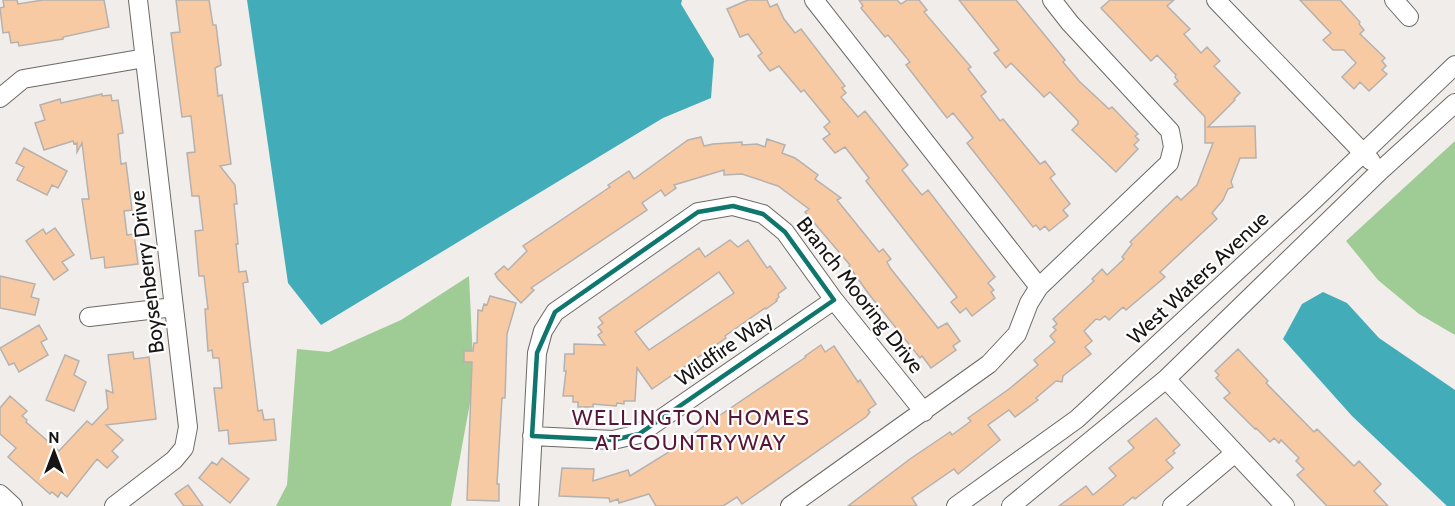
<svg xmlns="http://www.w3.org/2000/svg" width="1455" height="506" font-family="Cabin,sans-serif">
<rect width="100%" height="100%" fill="#f1edea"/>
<!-- green -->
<path fill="#9fcb95" d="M1455,141V335L1419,314L1378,280L1346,241Z
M469,276L474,381L451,506H276L287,485L297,349L329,352L401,320Z"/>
<!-- water -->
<path fill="#42adb9" d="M247,0H682L681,4L714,59L711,98L663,118L321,325L288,283Z
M1323,292L1347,303L1379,338L1455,390V506H1447L1352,416L1283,339L1302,304Z"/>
<!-- building -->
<path fill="#f8caa3" stroke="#b5b1ae" stroke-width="1.5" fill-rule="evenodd" d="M3,0H17L18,4L43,0H104L109,27L63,37V39L19,46L18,42L11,43L9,32L3,33L0,8L4,7Z
M176,0H209L213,25H216L221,65L215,68L218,96L222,95L231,164L220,166L235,185L237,204H234L238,244H236L239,272L246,271L248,282L243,283L258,411L262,410L264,420L274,419L276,440L229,444L228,430L219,431L214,388H222L219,358H213L212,350L208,351L205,309H208L204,276H199L195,231L203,230L199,196H192L187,153L195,152L191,116L182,117L171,33L180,32Z
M748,0H767L770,7L777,4L784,19L795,33L801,29L845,86L842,88L846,93L841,97L858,117L865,111L908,165L902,170L913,184L922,195L928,190L995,277L988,283L994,290L991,292L995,298L972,316L966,308L960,313L951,302L957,297L866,181L869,178L845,147L835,153L823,139L830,134L824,127L830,122L804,90L801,92L779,66L770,71L758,56L762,53L748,34L740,37L727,9Z
M859,0H897L901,4L907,0H919L927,10L924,12L971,67L968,69L986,92L981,96L1000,121L1003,119L1040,164L1045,161L1055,174L1050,178L1070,204L1063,210L1068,216L1049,231L1045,226L1040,230L1036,225L1033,227L967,143L973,138L970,134L953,113L947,118L906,65L910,62L888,35L885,37L861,8L863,6Z
M959,0H1016L1065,60L1063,62L1079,81L1109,109L1112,107L1138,134L1135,136L1139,140L1134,145L1138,149L1116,172L1072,130L1078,124V121L1050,92L1044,97L1011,63L1006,68L994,53L999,50Z
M1110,0H1174L1167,6L1190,29L1184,34L1201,53L1207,47L1220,61L1214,66L1240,93L1234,99L1235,100L1208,127L1255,126L1256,158H1240L1231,182L1233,187L1228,189L1223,200L1212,213L1217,219L1160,272L1165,277L1126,310L1123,307L1109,320L1105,316L1100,320L1096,319L1084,331L1092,341L1085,347L1091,354L1063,376L1062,382L1056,381L1036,398L1038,400L1015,417L1009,410L988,425L1000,440L958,474L954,469L912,498L917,506H848L910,459L950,432L952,435L971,421L968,418L1009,389L1038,365L1034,360L1055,342L1050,336L1056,330L1053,327L1057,324L1053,319L1094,281L1092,279L1102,269L1107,275L1124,259L1122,257L1132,244L1130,242L1177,196L1181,200L1197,185L1213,143H1205V117L1174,84L1178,81L1175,77L1176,75L1157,55L1151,61L1101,8Z
M1300,0H1340L1360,22L1359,24L1364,30L1360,34L1385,58L1382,61L1386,66L1382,70L1387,74L1369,91L1360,82L1354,89L1342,77L1356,63L1344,50H1333L1323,40L1331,33Z
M102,94V96L111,95L112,101L118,100L123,133L118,134L121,164L126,163L132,210L124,211L127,235L134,234L138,264L105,268L104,257L91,259L82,199H89L82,143L77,152V143L74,144L73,141L44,150L35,123L45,120L40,105L60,99L61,103Z
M701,137L704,146L713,144L742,142V145L757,144L765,147L767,139L785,145L782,153L795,158L818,175L815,179L841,198L837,200L879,252L883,249L891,259L887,262L891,269L938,328L947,323L960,341L953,346L956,350L931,368L922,356L920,358L868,293L849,266L850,265L805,212L809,209L778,186L742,174L724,175V170L674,185L676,188L665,196L661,190L642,203L647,210L531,288L534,290L521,303L498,279L495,274L504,266L508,270L527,251L523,246L610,187L608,185L629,171L634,179L688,140Z
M24,148L67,171L58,188L52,185L47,195L17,180L24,167L16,163Z
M55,228L74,255L62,262L68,270L54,280L26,241L43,229L46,234Z
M730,240L738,247L748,240L767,268L770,266L786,288L778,294L779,297L776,300L777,301L766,309L765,308L725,336L726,338L652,389L637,368L635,401H624V404L617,403L616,406L593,404V407H578V402H573V396H563L566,371H564L565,354H574V344L605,345L598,335L602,332L598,327L603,323L599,318L699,248L705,257ZM719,272L734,293L649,350L635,332Z
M0,276L35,284L31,297L39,299L35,315L0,308Z
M490,296L516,303L507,334L505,398H502L497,484H499V501L467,500L472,362H464V351H473L474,343H477L478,310L482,311L484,304L487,305Z
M39,325L47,339L41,342L48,355L19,372L14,363L9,365L0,348Z
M821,345L825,352L834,346L858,382L860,380L876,404L868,410L870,412L866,417L742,504L737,497L723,506H656L649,494L619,503L618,499L610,502L609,498L559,496L562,468L594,469L593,481L628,470L630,476L669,452L704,426L806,357L805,356Z
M1238,349L1268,381L1266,383L1314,432L1317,429L1354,466L1359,461L1381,484L1374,491L1388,506H1327L1297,475L1304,469L1296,461L1299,458L1281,440L1279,443L1274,438L1270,442L1256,428L1255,429L1224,398L1230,393L1216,378L1219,375L1215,371Z
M133,352L134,359L149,357L156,419L106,425L123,440L112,451L118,457L107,468L97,459L67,497L61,492L58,497L52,492L50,494L8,457L16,448L0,434V408L10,396L27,411L22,416L27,420L26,422L59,451L87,421L92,425L108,408L106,390L113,393L108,355Z
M65,355L79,361L74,375L86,382L74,411L46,400Z
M1156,418L1180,445L1173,451L1175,453L1166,460L1173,468L1135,499L1133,497L1122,506H1059L1086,486L1093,495L1116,476L1109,468L1134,448L1128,441Z
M222,458L249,479L230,503L199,478L212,462L217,465Z
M188,485L203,506H184L175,494Z"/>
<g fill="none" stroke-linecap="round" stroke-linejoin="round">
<defs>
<path id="minor" d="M814,0L1039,287
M1216,0L1371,161
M1394,0L1409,17
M0,98L23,79L145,58
M89,317L174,307
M1166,379L1285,506
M532,436L613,440L639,434L834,300
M0,494L13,506
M114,506L174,460L184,448L188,427L138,0
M529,506L537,353L543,331L555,312L698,212L733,206L763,214L785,232L834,300L924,412
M790,506L989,364L1017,334L1029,303L1039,287L1169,163L1173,147L1170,131L1070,23L1052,0
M956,506L1077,419L1314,200L1455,65
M1011,506L1166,379L1380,171L1455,103
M1172,506L1235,453"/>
</defs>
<!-- minor casing -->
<use href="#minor" stroke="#6c6966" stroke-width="20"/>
<!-- minor -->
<use href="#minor" stroke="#fff" stroke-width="18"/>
</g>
<!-- marked area -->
<path fill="none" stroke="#0f766e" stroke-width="4.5" stroke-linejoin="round" d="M733,206L763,214L785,232L834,300L639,434L613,440L532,436L537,353L555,312L698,212Z"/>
<g text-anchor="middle" stroke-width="4.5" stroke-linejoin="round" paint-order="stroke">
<!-- street labels -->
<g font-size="21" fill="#161514" stroke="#fff">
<text transform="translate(147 272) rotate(-97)" y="7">Boysenberry Drive</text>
<text transform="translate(1198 278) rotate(-43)" y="7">West Waters Avenue</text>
<text transform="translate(860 295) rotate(52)" y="7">Branch Mooring Drive</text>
<text transform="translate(724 349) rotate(-35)" y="7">Wildfire Way</text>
</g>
<!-- neighbourhood labels -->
<g font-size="22" letter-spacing="1.5" fill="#561739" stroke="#fff">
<text x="691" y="425">WELLINGTON HOMES<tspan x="691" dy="25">AT COUNTRYWAY</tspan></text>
</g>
</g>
<!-- north arrow -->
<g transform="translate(54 452)" stroke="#ffffff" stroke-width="4.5" paint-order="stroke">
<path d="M0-4.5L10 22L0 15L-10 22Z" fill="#161514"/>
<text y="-9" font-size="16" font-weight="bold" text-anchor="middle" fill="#161514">N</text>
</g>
</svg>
